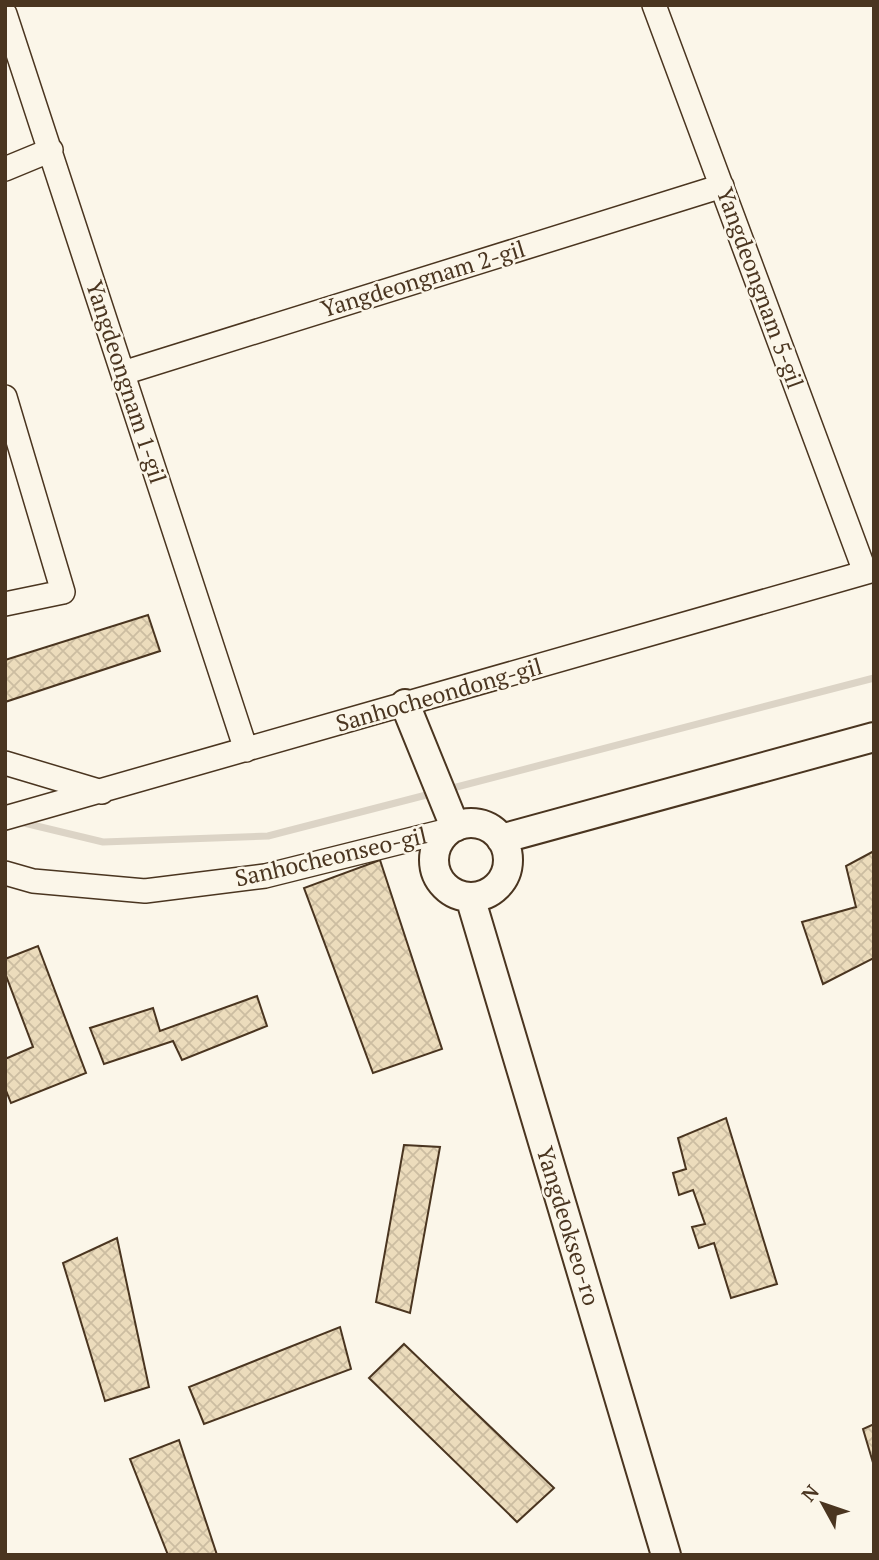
<svg xmlns="http://www.w3.org/2000/svg" width="879" height="1560" font-family="'PT Serif',serif">
<defs>
<pattern id="building-cross-hatch" width="8" height="8" patternUnits="userSpaceOnUse" patternTransform="scale(1.75)"><rect width="8" height="8" fill="#ecdcbc"/><path d="M0 0l8 8M0 8l8-8" fill="none" stroke="#ccbda1"/></pattern>
</defs>
<rect width="100%" height="100%" fill="#fbf6e9"/>
<g fill="none" stroke-linecap="round" stroke-linejoin="round">
<!-- stream -->
<path stroke="#dcd4c6" stroke-width="7" d="M445,790L874,678
M20,822L103,842L268,836L434,793"/>
</g>
<!-- building -->
<path fill="url(#building-cross-hatch)" stroke="#4a3520" stroke-width="2" d="M148,615L160,651L5,702V660Z
M874,851V958L823,984L802,922L856,907L846,866Z
M380,860L442,1049L373,1073L304,888Z
M38,946L86,1073L11,1103L5,1088V1059L33,1047L5,973V959Z
M257,996L267,1026L182,1060L173,1041L104,1064L90,1028L153,1008L160,1031Z
M726,1118L777,1284L731,1298L714,1243L699,1248L692,1227L705,1224L693,1190L679,1195L673,1173L686,1169L678,1138Z
M404,1145L440,1147L410,1313L376,1302Z
M117,1238L149,1387L105,1401L63,1263Z
M340,1327L351,1369L204,1424L189,1387Z
M404,1344L554,1488L517,1522L369,1378Z
M874,1424V1466L863,1429Z
M179,1440L217,1555H168L130,1459Z"/>
<g fill="none" stroke-linecap="round" stroke-linejoin="round">
<defs>
<path id="minor" d="M654,5L865,572
M5,14L246,750
M5,169L51,150
M123,373L722,186
M5,397L63,592L5,604
M5,763L102,792
M5,818L874,570
M5,873L33,881L145,891L265,876L449,830"/>
<path id="tertiary" d="M405,704L455,827
M434 860a37 37 0 1 1 74 0a37 37 0 1 1-74 0Z
M501,839L874,737
M470,897L666,1555"/>
</defs>
<!-- minor casing -->
<use href="#minor" stroke="#4a3520" stroke-width="26"/>
<!-- tertiary casing -->
<use href="#tertiary" stroke="#4a3520" stroke-width="32"/>
<!-- minor -->
<use href="#minor" stroke="#fbf6e9" stroke-width="23"/>
<!-- tertiary -->
<use href="#tertiary" stroke="#fbf6e9" stroke-width="28"/>
</g>
<g text-anchor="middle" stroke-width="5" stroke-linejoin="round" paint-order="stroke">
<!-- street labels -->
<g font-size="23" fill="#4a3520" stroke="#fbf6e9">
<text transform="translate(423 279) rotate(-17)" y="8">Yangdeongnam 2-gil</text>
<text transform="translate(760 288) rotate(70)" y="8">Yangdeongnam 5-gil</text>
<text transform="translate(126 382) rotate(72)" y="8">Yangdeongnam 1-gil</text>
<text transform="translate(439 695) rotate(-16)" y="8">Sanhocheondong-gil</text>
<text transform="translate(331 857) rotate(-13)" y="8">Sanhocheonseo-gil</text>
<text transform="translate(568 1226) rotate(73)" y="8">Yangdeokseo-ro</text>
</g>
</g>
<!-- border -->
<rect width="879" height="1560" fill="none" stroke="#4a3520" stroke-width="14"/>
<!-- north arrow -->
<g transform="translate(823 1504) rotate(310)" stroke="#fbf6e9" stroke-width="5" paint-order="stroke">
<path d="M0-5L12 26L0 18L-12 26Z" fill="#4a3520"/>
<text y="-10" font-size="19" font-weight="bold" text-anchor="middle" fill="#4a3520">N</text>
</g>
</svg>
